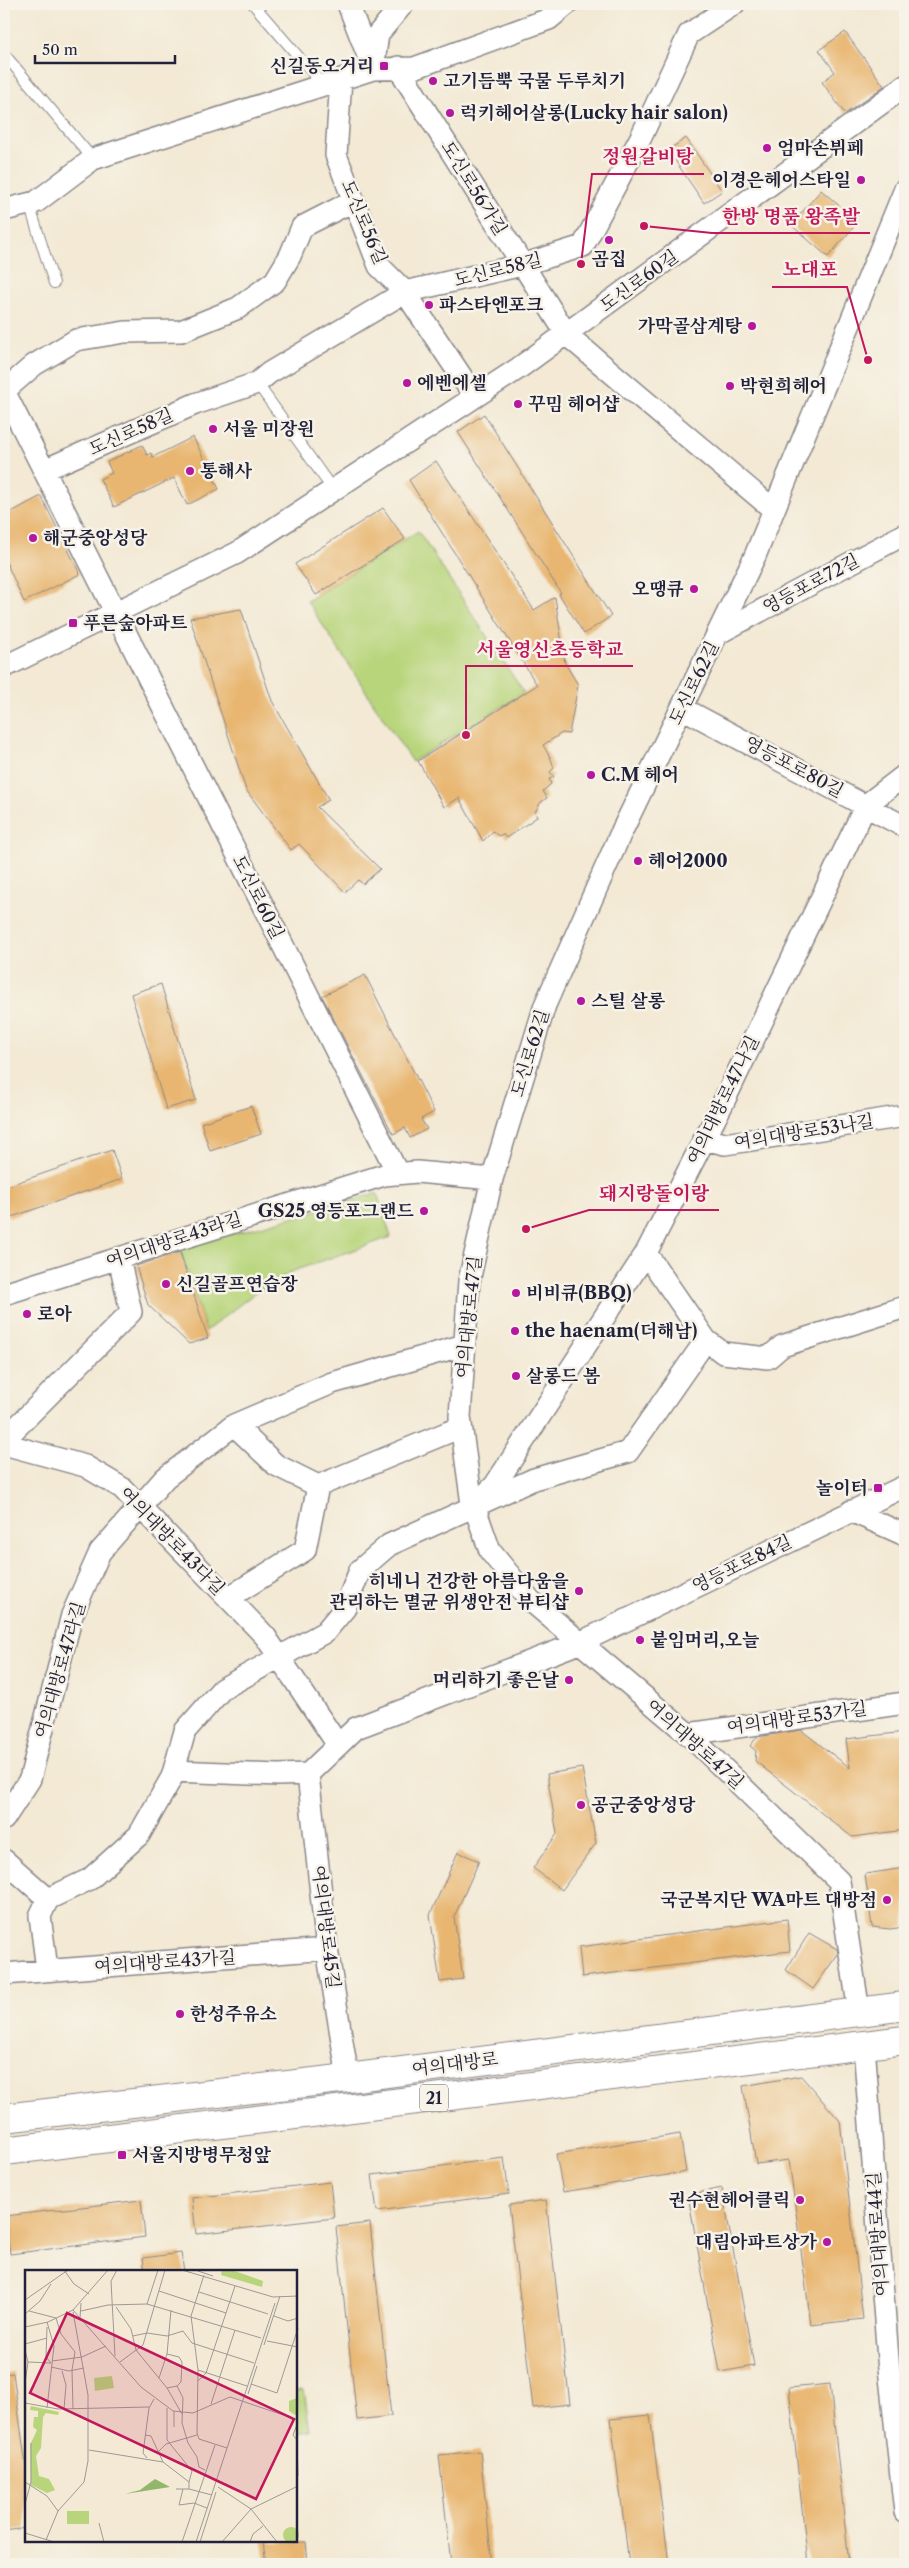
<svg xmlns="http://www.w3.org/2000/svg" width="909" height="2568" font-family="'Libre Caslon Text','Noto Serif KR',serif">
<rect width="100%" height="100%" fill="#f7f3e8"/>
<filter id="ink" filterUnits="userSpaceOnUse"><feTurbulence type="fractalNoise" baseFrequency=".02" numOctaves="2"/><feDisplacementMap in="SourceGraphic" scale="10" xChannelSelector="R" yChannelSelector="G"/><feConvolveMatrix kernelMatrix="1 2 1 2 8 2 1 2 1" color-interpolation-filters="sRGB"/></filter>
<filter id="wash" filterUnits="userSpaceOnUse"><feTurbulence type="fractalNoise" baseFrequency=".0096" numOctaves="4" result="noise"/><feDisplacementMap in="SourceGraphic" scale="20" xChannelSelector="R" yChannelSelector="G"/><feGaussianBlur stdDeviation="1.12" result="paint"/><feColorMatrix in="noise" values="0 0 0 0 0 0 0 0 0 0 0 0 0 0 0 0 0 1.4 0 .05"/><feComposite in="paint" operator="in"/></filter>
<g filter="url(#wash)">
<rect width="100%" height="100%" fill="#f3e9d4"/>
<!-- green -->
<path fill="#b8d57b" stroke="#6d7c5b" d="M418,531L524,693L412,762L307,601Z
M377,1193L391,1237L293,1271L256,1292L206,1331L180,1249Z
M304,2390L310,2431L296,2433V2391Z"/>
<g id="blocks">
<!-- building -->
<path fill="#e8b670" d="M845,32L884,86L845,114L822,82L835,72L819,50Z
M686,138L722,191L704,203L668,150Z
M821,190L858,222L828,257L791,225Z
M484,414L611,616L584,634L559,594L561,593L458,432Z
M193,437L219,489L187,505L174,478L114,507L100,479L112,473L107,462L142,445L147,455L151,453L153,457Z
M436,461L534,610L555,597L565,663L578,685L569,734L562,733L543,745L551,759L554,768L550,772L554,777L549,779L551,784L543,791L547,798L541,802L535,812L537,817L506,838L503,834L498,836L493,831L483,841L459,798L444,807L418,761L537,685L409,480Z
M41,496L80,574L24,602L4,557V516Z
M383,508L405,539L316,595L295,564Z
M241,609L272,701L329,800L317,807L380,869L363,884L358,880L345,892L299,844L291,850L246,790L190,618Z
M365,975L434,1112L421,1119L427,1129L410,1138L405,1128L393,1134L322,996Z
M161,984L196,1100L166,1109L131,994Z
M251,1106L261,1134L210,1151L201,1123Z
M112,1150L122,1179L9,1218L4,1204V1187Z
M180,1252L208,1338L189,1344L148,1305L136,1266Z
M801,1730L850,1768L846,1739L905,1732V1830L852,1837L755,1761L756,1751L750,1746L757,1737Z
M582,1768L596,1843L562,1890L533,1868L557,1834L547,1774Z
M458,1852L479,1861L454,1917L463,1979L440,1982L430,1915Z
M905,1868V1927L890,1929L872,1927L865,1874Z
M787,1919L790,1951L582,1977L579,1947Z
M809,1933L837,1949L838,1954L813,1989L786,1970Z
M801,2076L840,2121L863,2319L811,2325L789,2160L756,2164L743,2086Z
M680,2134L686,2172L563,2192L556,2154Z
M504,2158L509,2194L377,2211L372,2175Z
M330,2182L334,2218L196,2234L192,2198Z
M722,2188L754,2366L720,2372L688,2195Z
M141,2200L145,2237L10,2254L5,2216Z
M546,2200L570,2404L533,2408L509,2205Z
M370,2223L391,2416L357,2420L336,2227Z
M181,2253L184,2272H145L143,2258Z
M13,2373L26,2466V2528L4,2531V2374Z
M830,2384L849,2564H808L789,2388Z
M650,2415L669,2564H629L611,2419Z
M480,2451L492,2564H451L439,2455Z
M263,2542H306L308,2564H266Z"/>
</g>
</g>
<g filter="url(#ink)">
<use href="#blocks" fill-opacity="0" stroke="#8a8688" stroke-width="1"/>
<g fill="none" stroke-linecap="round" stroke-linejoin="round">
<defs>
<path id="service" d="M253,4L323,85
M4,54L93,159
M29,204L54,283
M257,383L333,490"/>
<path id="minor" d="M348,4L372,66
M398,67L567,335L774,510
M373,69L378,34L403,4
M341,79L336,155L379,266L405,292L475,397
M4,210L36,202L93,159L373,69L414,68L549,19L567,4
M4,391L398,1174
M4,391L34,365L76,340L125,332L181,331L238,308L275,281L290,256L302,227L353,201
M44,470L195,404L257,383L269,373L405,292L522,265L583,246L641,137L689,34L734,4
M717,634L905,534
M4,667L237,553L519,368L905,86
M682,708L905,827
M704,1139L725,1144L905,1116
M646,1253L706,1340L723,1353L768,1358L782,1346L905,1307
M4,1294L384,1175L417,1172L492,1179
M234,1425L276,1465L318,1486
M4,1440L131,1312L119,1258
M4,1444L85,1466L122,1488L265,1636L338,1745
M318,1486L461,1427
M481,1499L495,1485L646,1253L723,1103L866,805L905,775
M851,1511L905,1535
M228,1598L305,1550L318,1486
M688,1734L905,1703
M174,1771L278,1775L308,1774
M4,1819L30,1779L72,1615L100,1552L165,1478L234,1425L332,1383L464,1345
M4,1860L48,1899
M47,1969L40,1916L48,1899L90,1879L139,1835L172,1777L185,1731L222,1689L325,1632L345,1608L360,1570L389,1545L534,1479L628,1452L706,1340
M4,1974L327,1949
M859,2012L839,1881L688,1734L530,1600L490,1551L471,1497L460,1417L469,1281L492,1179L545,1005L620,835L755,556L905,189
M864,2045L888,2359L905,2512
M348,2078L327,1949L308,1774L356,1728L579,1643L905,1486"/>
<path id="primary" d="M4,2118L348,2078L905,2006
M4,2151L905,2040"/>
</defs>
<!-- service casing -->
<use href="#service" stroke="#8a8688" stroke-width="12"/>
<!-- minor casing -->
<use href="#minor" stroke="#8a8688" stroke-width="24"/>
<!-- primary casing -->
<use href="#primary" stroke="#8a8688" stroke-width="30"/>
<!-- service -->
<use href="#service" stroke="#fff" stroke-width="10"/>
<!-- minor -->
<use href="#minor" stroke="#fff" stroke-width="21"/>
<!-- primary -->
<use href="#primary" stroke="#fff" stroke-width="28"/>
</g>
</g>
<!-- markers -->
<g fill="#b5179e" stroke="#f7f3e8" stroke-width="2">
<rect x="379" y="61" width="10" height="10" rx="2.5"/>
<circle cx="433" cy="81" r="5"/>
<circle cx="450" cy="113" r="5"/>
<circle cx="767" cy="148" r="5"/>
<circle cx="861" cy="180" r="5"/>
<circle cx="609" cy="240" r="5"/>
<circle cx="429" cy="305" r="5"/>
<circle cx="752" cy="326" r="5"/>
<circle cx="407" cy="383" r="5"/>
<circle cx="730" cy="386" r="5"/>
<circle cx="518" cy="404" r="5"/>
<circle cx="213" cy="429" r="5"/>
<circle cx="190" cy="471" r="5"/>
<circle cx="33" cy="538" r="5"/>
<circle cx="694" cy="589" r="5"/>
<rect x="68" y="618" width="10" height="10" rx="2.5"/>
<circle cx="591" cy="775" r="5"/>
<circle cx="638" cy="861" r="5"/>
<circle cx="581" cy="1001" r="5"/>
<circle cx="424" cy="1211" r="5"/>
<circle cx="166" cy="1284" r="5"/>
<circle cx="516" cy="1293" r="5"/>
<circle cx="27" cy="1314" r="5"/>
<circle cx="515" cy="1331" r="5"/>
<circle cx="516" cy="1376" r="5"/>
<rect x="873" y="1483" width="10" height="10" rx="2.5"/>
<circle cx="579" cy="1591" r="5"/>
<circle cx="640" cy="1640" r="5"/>
<circle cx="569" cy="1680" r="5"/>
<circle cx="581" cy="1805" r="5"/>
<circle cx="887" cy="1900" r="5"/>
<circle cx="180" cy="2014" r="5"/>
<rect x="117" y="2150" width="10" height="10" rx="2.5"/>
<circle cx="800" cy="2200" r="5"/>
<circle cx="827" cy="2242" r="5"/>
</g>
<g text-anchor="middle" stroke-width="5" stroke-linejoin="round" paint-order="stroke">
<!-- shield labels -->
<rect fill="#f7f3e8" stroke="#62616f" stroke-width="1" x="420" y="2084.5" width="28" height="27" rx="4"/>
<g font-size="16" font-weight="bold" fill="#22223b">
<text x="434" y="2104">21</text>
</g>
<!-- poi labels -->
<g font-size="18" font-weight="bold" fill="#22223b" stroke="#f7f3e8" text-anchor="start">
<text x="374" y="72" text-anchor="end">신길동오거리</text>
<text x="443" y="87">고기듬뿍 국물 두루치기</text>
<text x="460" y="119">럭키헤어살롱(Lucky hair salon)</text>
<text x="777" y="154">엄마손뷔페</text>
<text x="851" y="186" text-anchor="end">이경은헤어스타일</text>
<text x="609" y="265" text-anchor="middle">곰집</text>
<text x="439" y="311">파스타엔포크</text>
<text x="742" y="332" text-anchor="end">가막골삼계탕</text>
<text x="417" y="389">에벤에셀</text>
<text x="740" y="392">박현희헤어</text>
<text x="528" y="410">꾸밈 헤어샵</text>
<text x="223" y="435">서울 미장원</text>
<text x="200" y="477">통해사</text>
<text x="43" y="544">해군중앙성당</text>
<text x="684" y="595" text-anchor="end">오땡큐</text>
<text x="83" y="629">푸른숲아파트</text>
<text x="601" y="781">C.M 헤어</text>
<text x="648" y="867">헤어2000</text>
<text x="591" y="1007">스틸 살롱</text>
<text x="414" y="1217" text-anchor="end">GS25 영등포그랜드</text>
<text x="176" y="1290">신길골프연습장</text>
<text x="526" y="1299">비비큐(BBQ)</text>
<text x="37" y="1320">로아</text>
<text x="525" y="1337">the haenam(더해남)</text>
<text x="526" y="1382">살롱드 봄</text>
<text x="868" y="1494" text-anchor="end">놀이터</text>
<text x="569" y="1587" text-anchor="end">히네니 건강한 아름다움을<tspan x="569" dy="21">관리하는 멸균 위생안전 뷰티샵</tspan></text>
<text x="650" y="1646">붙임머리,오늘</text>
<text x="559" y="1686" text-anchor="end">머리하기 좋은날</text>
<text x="591" y="1811">공군중앙성당</text>
<text x="877" y="1906" text-anchor="end">국군복지단 WA마트 대방점</text>
<text x="190" y="2020">한성주유소</text>
<text x="132" y="2161">서울지방병무청앞</text>
<text x="790" y="2206" text-anchor="end">권수현헤어클릭</text>
<text x="817" y="2248" text-anchor="end">대림아파트상가</text>
</g>
<!-- street labels -->
<g font-size="18" fill="#22223b" stroke="#f7f3e8">
<text transform="translate(474 188) rotate(58)" y="6">도신로56가길</text>
<text transform="translate(364 222) rotate(67)" y="6">도신로56길</text>
<text transform="translate(498 270) rotate(-14)" y="6">도신로58길</text>
<text transform="translate(639 281) rotate(-36)" y="6">도신로60길</text>
<text transform="translate(131 432) rotate(-24)" y="6">도신로58길</text>
<text transform="translate(811 584) rotate(-28)" y="6">영등포로72길</text>
<text transform="translate(694 683) rotate(-64)" y="6">도신로62길</text>
<text transform="translate(794 767) rotate(28)" y="6">영등포로80길</text>
<text transform="translate(258 897) rotate(63)" y="6">도신로60길</text>
<text transform="translate(530 1053) rotate(-73)" y="6">도신로62길</text>
<text transform="translate(723 1100) rotate(-64)" y="6">여의대방로47나길</text>
<text transform="translate(804 1132) rotate(-9)" y="6">여의대방로53나길</text>
<text transform="translate(174 1240) rotate(-18)" y="6">여의대방로43라길</text>
<text transform="translate(469 1317) rotate(-84)" y="6">여의대방로47길</text>
<text transform="translate(172 1541) rotate(46)" y="6">여의대방로43다길</text>
<text transform="translate(742 1564) rotate(-26)" y="6">영등포로84길</text>
<text transform="translate(60 1670) rotate(-74)" y="6">여의대방로47라길</text>
<text transform="translate(797 1718) rotate(-8)" y="6">여의대방로53가길</text>
<text transform="translate(695 1744) rotate(42)" y="6">여의대방로47길</text>
<text transform="translate(326 1927) rotate(83)" y="6">여의대방로45길</text>
<text transform="translate(165 1962) rotate(-4)" y="6">여의대방로43가길</text>
<text transform="translate(455 2064) rotate(-7)" y="6">여의대방로</text>
<text transform="translate(878 2234) rotate(-94)" y="6">여의대방로44길</text>
</g>
</g>
<!-- overview -->
<g transform="translate(25 2270)">
<rect width="272" height="272" fill="#f3e9d4"/>
<path d="M197,0H207L238,11L237,17L196,5ZM87,106L89,118L70,121L69,108ZM272,128H273L272,146L264,141V131ZM6,136L34,142L33,145L21,143L18,147L16,178L11,186L14,206L24,209L30,220L22,223L6,215L5,175L12,160L8,157L9,147H13V141L5,140ZM42,241H64V254H42ZM258 265a8 8 0 1 1 16 0a8 8 0 1 1-16 0Z" fill="#b8d57b"/>
<path d="M130,209L145,217L100,224L115,220Z" fill="#92b66b"/>
<path fill="none" stroke="#9f9997" stroke-width="1" d="M39,0L49,14L64,24M157,0L248,27L273,26M170,0L188,6M179,5L166,46L173,100L172,163L174,169L202,178M134,21L201,43M174,22L243,44M0,30L43,0M122,34L133,0M91,37L106,59L111,80L142,118L157,144M48,40L116,117L148,141L168,143L205,127L273,150M4,41L31,48L36,64L50,82L47,100L48,139M56,41L83,35L122,34L236,68M0,44L15,31L26,14M249,46L263,51L273,48M55,48L56,33M22,52L29,76L22,138M0,57L23,52L48,40L83,0M22,57L21,87L26,93M108,66L122,63L142,66L158,61L167,73L229,93M242,71L273,77M0,74L22,68M239,75L255,26M0,80L3,92L0,113M90,86L86,11L92,0M27,91L57,87L81,76M3,92L26,93M95,92L118,75L140,0M26,97L44,101L59,98M173,100L222,116M37,101L41,115L39,139M134,108L142,84L146,40M173,111L181,103L210,16M226,114L252,123L273,58M152,116L158,128L157,153L163,173L172,187L174,197L180,200M142,118L152,116L156,112L157,92L154,87L142,84M223,124L232,96M0,133L33,139L124,137M186,134L210,60M142,138V170L167,201L164,212M273,152L268,165L272,170L273,206M149,157V141M120,165L126,166L138,192M64,180L138,192L164,212V219M132,183L141,174L172,165M122,188L118,183L124,138L129,129M0,212L22,226L33,241M193,217L226,239L252,272M151,219H164L187,225M158,219L154,235L169,233L182,238M0,234L6,212V173M74,253L79,272M0,263L29,272M21,270L33,241L59,212L63,191V125L48,42M157,272L190,175M171,272L250,33M175,272L191,222M197,272L226,239L273,216M225,272L228,264L238,256"/>
<path fill="#c2185b" fill-opacity="0.15" stroke="#c2185b" stroke-width="2.5" d="M42,43L269,149L231,229L5,123Z"/>
<rect width="272" height="272" fill="none" stroke="#22223b" stroke-width="2.5"/>
</g>
<!-- callouts -->
<path fill="none" stroke="#c2185b" stroke-width="2" d="M581 264L592 174H704M644 226L712 233H870M868 360L847 287H772M466 735L466 666H633M526 1229L589 1210H719"/>
<g fill="#c2185b" stroke="#f7f3e8" stroke-width="2">
<circle cx="581" cy="264" r="5"/>
<circle cx="644" cy="226" r="5"/>
<circle cx="868" cy="360" r="5"/>
<circle cx="466" cy="735" r="5"/>
<circle cx="526" cy="1229" r="5"/>
</g>
<g font-size="19" text-anchor="middle" font-weight="bold" fill="#c2185b" stroke="#f7f3e8" stroke-width="5" stroke-linejoin="round" paint-order="stroke">
<text x="648" y="163">정원갈비탕</text>
<text x="791" y="223">한방 명품 왕족발</text>
<text x="810" y="276">노대포</text>
<text x="550" y="656">서울영신초등학교</text>
<text x="654" y="1200">돼지랑돌이랑</text>
</g>
<!-- margin -->
<rect width="909" height="2568" fill="none" stroke="#f7f3e8" stroke-width="20"/>
<!-- scale -->
<path d="M35 55v8h140v-8" fill="none" stroke="#22223b" stroke-width="2.5"/>
<text x="42" y="55" font-size="15" fill="#22223b" stroke="#f7f3e8" stroke-width="4" paint-order="stroke">50 m</text>
</svg>
